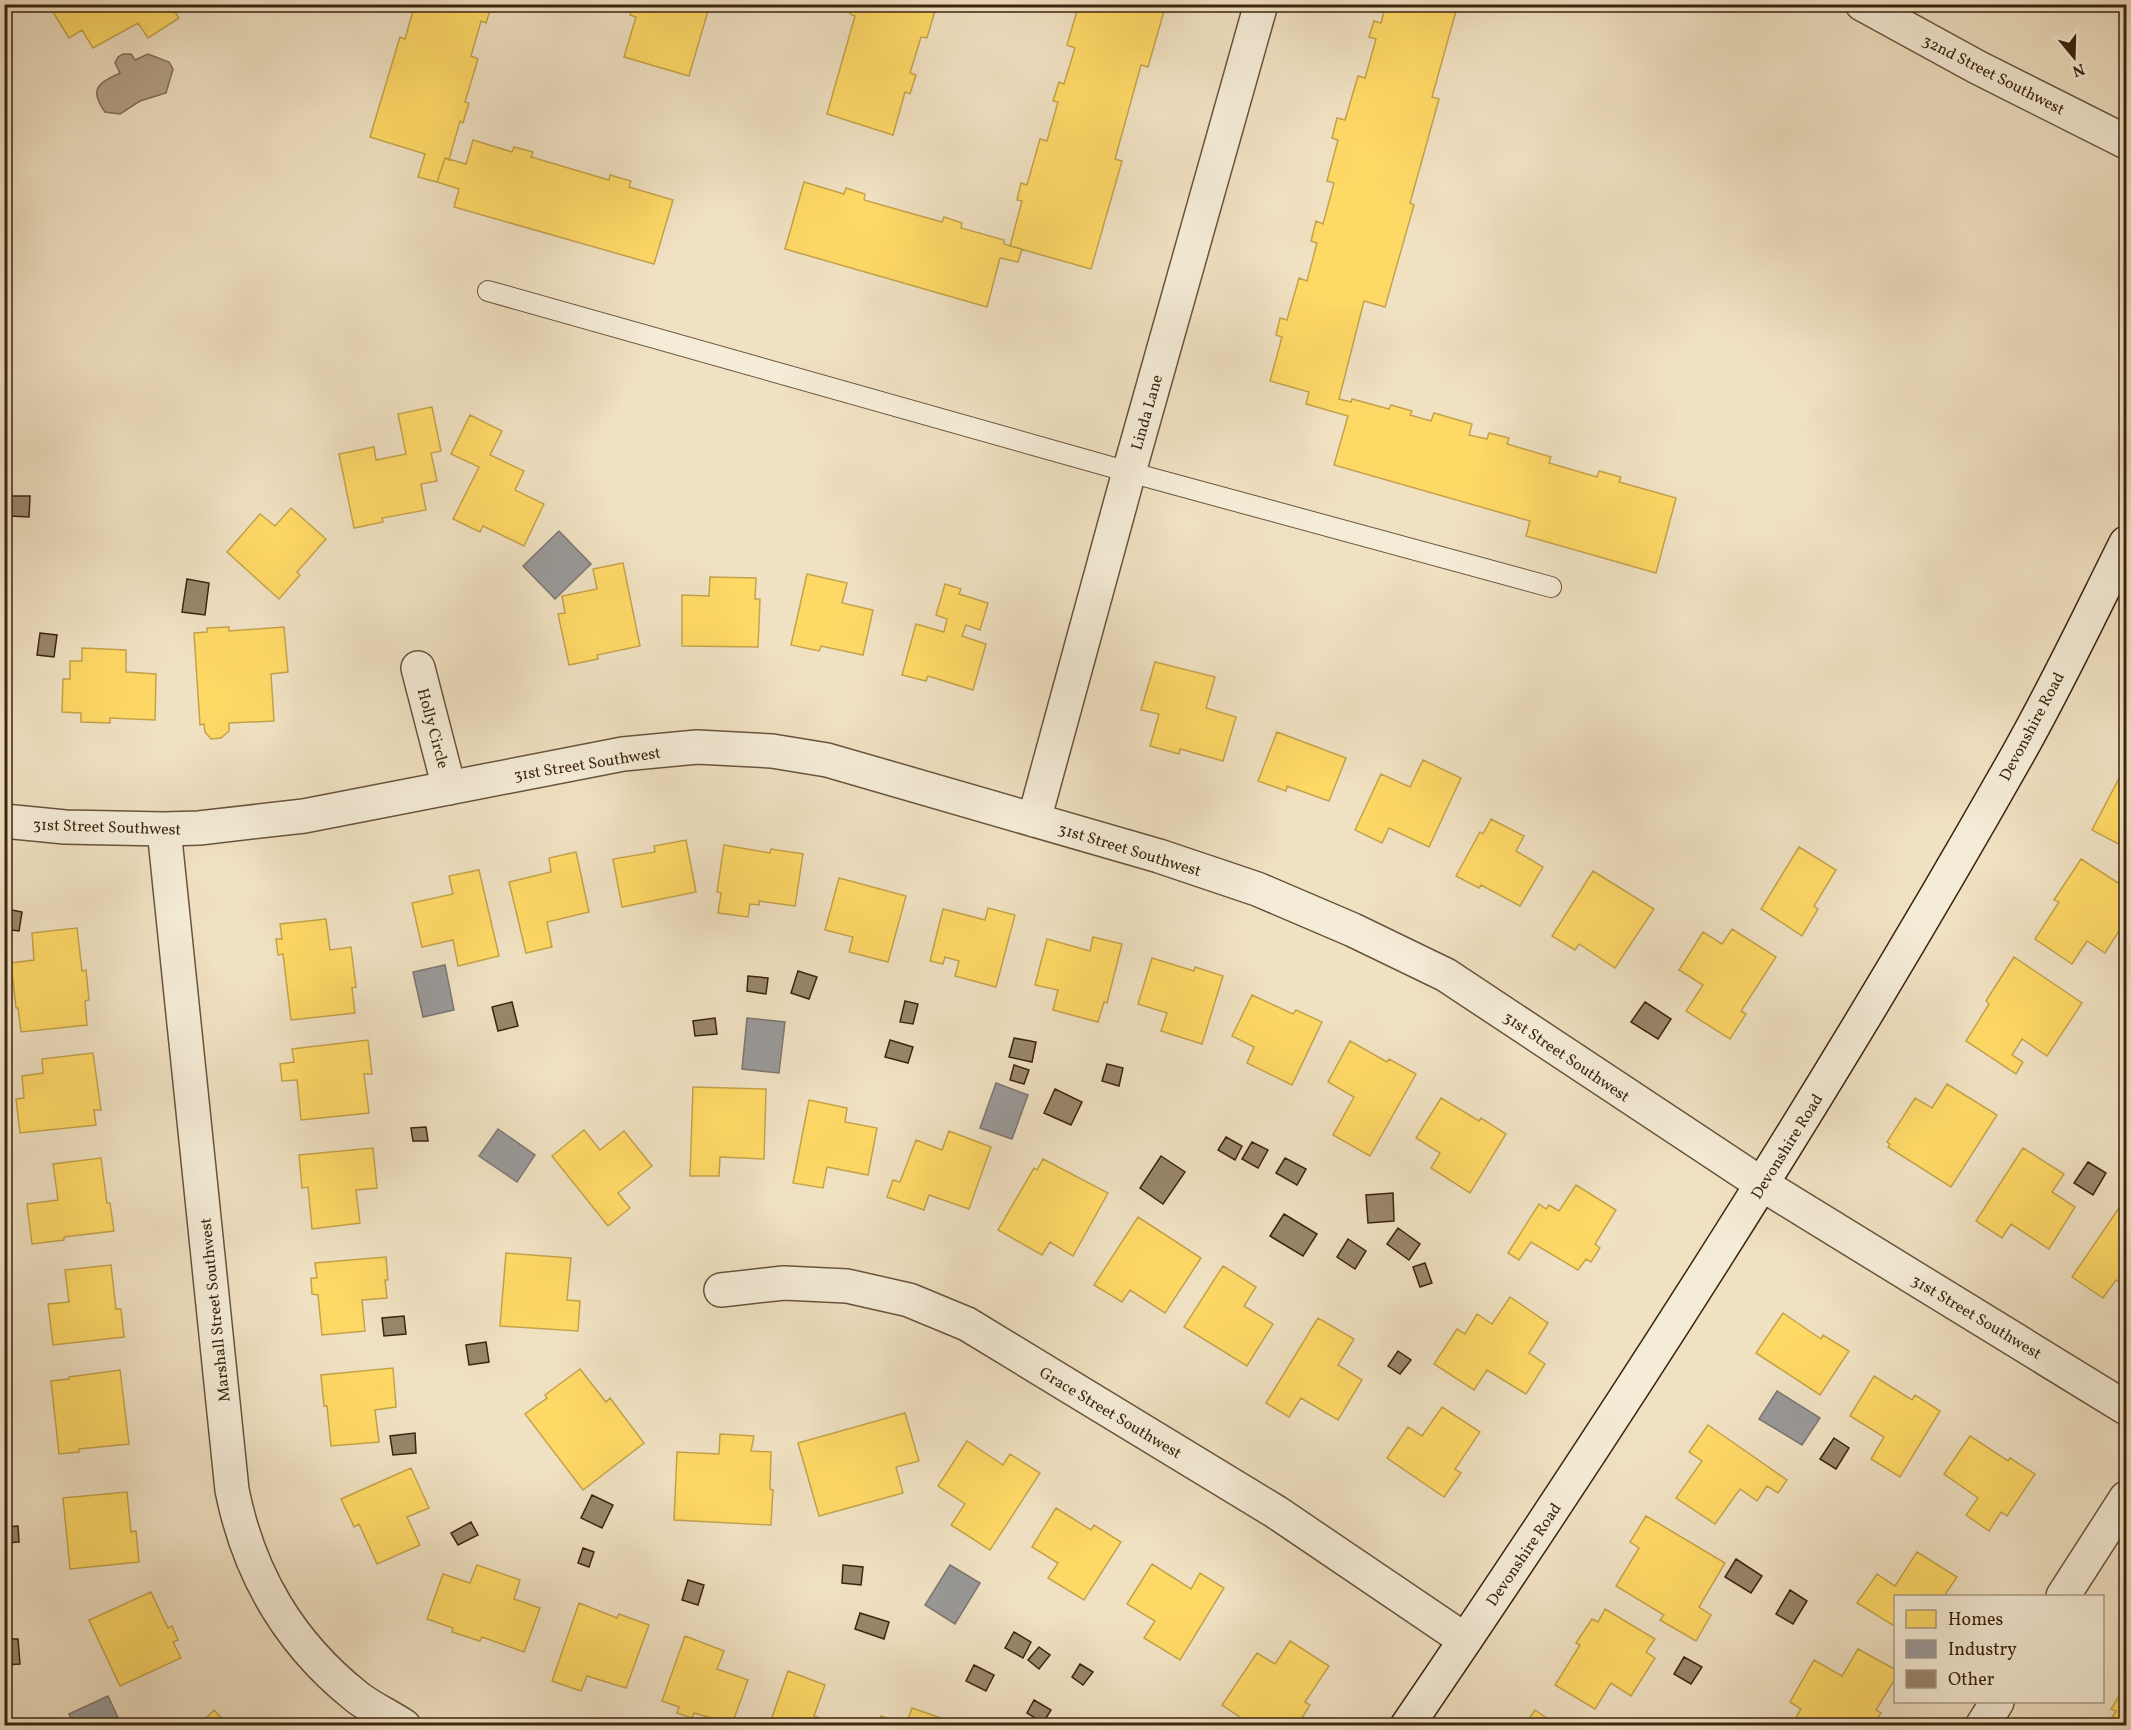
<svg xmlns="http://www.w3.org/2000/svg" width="2131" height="1730" font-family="Vollkorn,serif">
<rect width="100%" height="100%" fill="#f0e1c2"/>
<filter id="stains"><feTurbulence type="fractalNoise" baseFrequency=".00333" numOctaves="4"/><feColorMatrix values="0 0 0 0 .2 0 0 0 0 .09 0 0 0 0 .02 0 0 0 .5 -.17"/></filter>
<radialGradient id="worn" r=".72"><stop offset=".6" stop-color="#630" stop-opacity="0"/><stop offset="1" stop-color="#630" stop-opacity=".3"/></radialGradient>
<!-- water -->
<path fill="#b2a185" stroke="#826f56" stroke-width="1.5" d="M123,54H131L135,60L148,54L169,62L173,69L166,93L140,101L120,114L105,112C88,88 99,83 120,73L115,63L118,57Z"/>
<!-- homes -->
<path fill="#ffd966" stroke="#c4a34c" stroke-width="1.5" d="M48,4H170L179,18L148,38L138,23L93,48L82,30L69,38Z
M415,4H492L486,23L481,21L471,56L478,59L465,102L469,103L463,123L460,121L449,160L445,158L437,182L418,177L425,154L370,137L400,37L405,39Z
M634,4H710L689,76L624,57L636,17L630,15Z
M853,4H937L927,38L921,37L910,73L916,75L910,94L905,92L893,135L827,114L855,16L850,14Z
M1079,4H1166L1148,67L1141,65L1115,159L1122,161L1091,269L1010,246L1022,201L1017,200L1021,183L1027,185L1040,139L1047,141L1058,102L1053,101L1059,82L1064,84L1075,48L1067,45Z
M1386,4H1458L1432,97L1439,99L1410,203L1414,205L1385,307L1364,301L1339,399L1351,402L1352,399L1389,409L1391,405L1412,411L1410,415L1431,421L1434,413L1472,424L1469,435L1487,439L1489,433L1509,438L1507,444L1551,457L1549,463L1597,477L1599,471L1621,477L1619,482L1676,498L1656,573L1526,536L1530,521L1334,465L1348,416L1306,404L1309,392L1270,381L1282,337L1276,335L1280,318L1287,320L1299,278L1307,281L1317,243L1311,241L1316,221L1323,224L1334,183L1327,181L1338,140L1332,138L1337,118L1345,120L1358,76L1365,78L1376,39L1369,37L1374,21L1381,23Z
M473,140L512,152L514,147L533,152L531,157L609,180L610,175L631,181L629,187L673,200L654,264L454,207L459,189L437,182L445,158L466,164Z
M804,182L844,194L846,188L865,194L864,200L942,222L944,217L962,223L961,228L1004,240V244L1022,249L1018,262L1000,258L987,307L785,249Z
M4,363H9L6,436H4Z
M432,407L441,451L431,453L437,481L421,484L426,510L382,518L383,522L354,528L339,454L374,447L376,460L406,454L398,414Z
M470,415L502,431L490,455L524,471L515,490L544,504L524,546L483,526L480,532L453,519L479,467L451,454Z
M291,508L326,539L297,572L300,575L279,599L227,552L260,514L275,526Z
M623,563L640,646L597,655L598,659L569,665L558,614L565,613L562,596L597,589L593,569Z
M807,574L847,583L842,603L873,610L863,655L821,646L819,651L791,645Z
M710,577L756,578L755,599H760L758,647L682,646V595L709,596Z
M945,584L961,589L959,594L988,603L980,630L966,625L962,636L986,644L973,690L928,676L926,681L902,675L916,624L944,632L947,619L936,615Z
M229,627V631L284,627L288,672L271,674L274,721L229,723V731L221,738L211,739L205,732L204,724L200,725L194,633L207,632V628Z
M82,648L126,650V672L156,674L155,720L110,718V723L81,722V713L62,712L63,679H70V661H82Z
M1155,662L1215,677L1206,708L1236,717L1223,761L1180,749L1179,754L1150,746L1159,714L1141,710Z
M1277,732L1346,758L1329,801L1287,786L1286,791L1258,781Z
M1423,760L1461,778L1429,847L1389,828L1382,843L1355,830L1381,774L1410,787Z
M2126,765V848L2092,830Z
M1491,819L1524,836L1516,851L1543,867L1520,906L1481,885L1479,888L1456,876L1480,832L1483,834Z
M686,840L696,892L622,907L613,859L655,852L654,846Z
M724,845L770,853L771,849L803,854L795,906L759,901V905L750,904L748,917L718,913L721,893L717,892Z
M1799,847L1836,870L1814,906L1818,909L1802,936L1761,909Z
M576,852L589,912L547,922L552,947L526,953L509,882L551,872L549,858Z
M2081,859L2126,888V920L2105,953L2087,941L2072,964L2035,939L2059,902L2054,900Z
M479,870L499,956L458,966L453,940L422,947L412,903L453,894L449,876Z
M1593,871L1654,909L1615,968L1579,944L1575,950L1552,936Z
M839,878L906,896L888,962L849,952L853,937L825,930Z
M988,908L1015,915L996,987L955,976L959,961L945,957L943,964L930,961L943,909L985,920Z
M326,919L330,950L351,947L356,987L352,988L355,1013L291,1020L283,954L278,955L276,939H282L280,924Z
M77,928L82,971L86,970L89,1000L85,1001L87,1025L21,1032L18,1008H16L11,963L34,960L32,933Z
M1732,929L1776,957L1741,1011L1746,1014L1730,1039L1686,1011L1703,985L1679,970L1703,932L1722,944Z
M1093,937L1122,944L1107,1003L1104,1002L1098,1022L1053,1010L1058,990L1035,985L1047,939L1090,951Z
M2014,957L2082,1003L2047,1056L2022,1039L2012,1055L2023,1062L2016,1074L1966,1041L1989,1004L1986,1001Z
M1152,958L1194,971L1195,967L1223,976L1202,1044L1161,1031L1167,1013L1138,1004Z
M1252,995L1293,1014L1296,1010L1322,1022L1292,1085L1247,1063L1254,1047L1232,1036Z
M368,1040L372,1074H364L369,1113L301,1120L297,1080L282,1081L280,1064L294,1062L292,1049Z
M1350,1041L1387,1062L1389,1059L1416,1074L1370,1156L1333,1135L1354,1097L1328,1082Z
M93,1053L101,1110H94L96,1125L20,1133L16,1099L24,1098L22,1076L43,1073L42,1059Z
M1947,1084L1997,1115L1951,1187L1888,1147L1890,1144L1887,1142L1915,1098L1932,1108Z
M693,1087L766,1089L764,1159L720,1157L719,1176H690Z
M1441,1098L1479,1121L1481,1118L1506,1134L1470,1193L1431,1168L1440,1153L1416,1138Z
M809,1100L847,1108L845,1122L877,1128L868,1175L827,1167L823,1188L793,1183Z
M584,1130L600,1150L624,1131L652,1166L618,1193L630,1208L608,1226L552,1156Z
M949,1131L991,1147L969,1209L929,1195L924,1210L887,1197L893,1180L900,1182L916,1140L942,1150Z
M373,1148L377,1188L356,1190L360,1223L312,1229L308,1187L302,1188L299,1155Z
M2023,1148L2064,1174L2052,1192L2075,1207L2049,1249L2011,1224L2002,1238L1976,1221Z
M101,1158L107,1203H110L114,1231L64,1237V1240L32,1244L27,1204L58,1200L53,1164Z
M1043,1159L1108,1193L1073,1256L1050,1242L1042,1255L998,1230L1034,1168L1037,1170Z
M1576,1185L1616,1210L1595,1244L1600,1248L1591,1262L1586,1259L1578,1270L1531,1242L1519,1260L1508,1253L1539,1204L1546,1209L1549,1205L1559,1211Z
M2123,1202L2126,1204V1287L2116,1280L2103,1298L2072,1277Z
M1138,1217L1201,1258L1165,1313L1130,1290L1122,1302L1094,1285Z
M506,1253L571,1258L567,1300L580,1301L578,1331L500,1326Z
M386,1257L388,1280H385L387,1298L362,1300L365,1331L322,1335L318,1295L312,1294L311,1278H317L315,1263Z
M111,1265L116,1309H121L124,1337L53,1345L48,1304L69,1302L65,1270Z
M1223,1266L1256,1287L1244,1306L1273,1324L1247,1366L1184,1327Z
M1510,1297L1548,1323L1529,1353L1545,1364L1526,1394L1487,1370L1474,1390L1434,1364L1457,1329L1465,1334L1477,1314L1492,1324Z
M1783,1313L1821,1339L1823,1335L1849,1351L1820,1395L1756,1353Z
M1318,1318L1354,1339L1338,1365L1362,1380L1338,1420L1301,1398L1289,1417L1266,1403Z
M393,1368L396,1407L375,1410L379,1442L331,1446L327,1406H324L321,1375Z
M580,1369L606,1402L610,1398L644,1443L583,1490L525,1414L547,1398L545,1395Z
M120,1370L129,1444L79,1449V1452L59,1454L51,1381L69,1379V1377Z
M1874,1376L1912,1400L1915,1395L1940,1411L1900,1477L1871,1459L1884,1437L1850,1416Z
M1442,1407L1480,1432L1455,1469L1461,1473L1444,1497L1387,1458L1408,1427L1422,1436Z
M905,1413L919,1461L896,1467L903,1493L819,1516L798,1443Z
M1708,1425L1787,1480L1778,1493L1767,1486L1757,1501L1740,1489L1715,1524L1676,1498L1702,1461L1689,1452Z
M720,1434L754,1436L751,1451L771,1452L770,1489L773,1490L771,1525L674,1520L677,1452L719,1454Z
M1970,1436L2008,1461L2010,1458L2035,1474L2007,1516L2001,1512L1989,1531L1966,1515L1978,1498L1944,1474Z
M967,1441L1003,1465L1010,1454L1040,1473L990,1550L951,1525L965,1504L938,1486Z
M411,1468L429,1508L407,1517L420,1545L377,1564L359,1524L354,1527L341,1499Z
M127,1492L131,1532L136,1531L139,1562L70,1569L63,1498Z
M1056,1508L1091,1530L1094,1525L1121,1542L1084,1600L1048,1578L1058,1563L1032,1547Z
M1646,1516L1725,1563L1699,1607L1711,1615L1696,1641L1660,1620L1664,1615L1616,1586L1639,1548L1630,1542Z
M1917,1552L1957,1577L1944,1596H1896V1627L1857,1603L1877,1574L1895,1586Z
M1152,1564L1191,1589L1200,1573L1224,1588L1180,1660L1144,1638L1155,1621L1127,1604Z
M477,1565L520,1580L514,1599L540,1608L524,1652L482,1637L480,1641L452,1632L453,1628L427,1619L443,1574L470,1583Z
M151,1592L168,1628L172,1626L178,1640L173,1642L181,1658L120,1686L89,1620Z
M579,1603L617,1618L619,1614L649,1625L626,1688L587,1676L581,1691L552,1681Z
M1605,1609L1655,1639L1646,1652L1655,1658L1631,1696L1611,1683L1595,1709L1555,1685L1580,1645L1576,1643L1592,1619L1598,1622Z
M685,1636L724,1651L717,1669L748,1680L732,1724L694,1713L692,1718L677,1713L679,1707L662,1701Z
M1290,1641L1329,1666L1305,1702L1310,1705L1297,1726H1245L1239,1721L1241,1718L1222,1705L1257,1653L1275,1664Z
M1858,1649L1896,1670V1677L1876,1710L1881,1713L1873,1726H1800L1794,1721L1801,1709L1790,1702L1814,1660L1842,1676Z
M788,1671L825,1685L814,1716L842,1726H769Z
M2126,1685V1726H2107L2116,1711L2111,1709Z
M912,1708L941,1718L938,1726H877L881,1716L906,1725Z
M214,1710L229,1726H198Z
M1535,1710L1558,1726H1524Z"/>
<!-- industry -->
<path fill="#999" stroke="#7d7670" stroke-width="1.5" d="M559,531L591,564L555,599L523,566Z
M445,965L454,1010L423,1017L413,972Z
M747,1018L785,1022L779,1073L742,1069Z
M996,1083L1028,1095L1012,1139L980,1128Z
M498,1129L535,1155L517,1182L479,1156Z
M1777,1391L1820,1418L1802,1445L1759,1419Z
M950,1565L980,1583L955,1624L925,1605Z
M108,1696L120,1722L113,1726H74L69,1714Z"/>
<!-- building -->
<path fill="#99876c" stroke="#3b250f" stroke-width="1.5" d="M11,496H30L29,517L10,516Z
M187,579L209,583L205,615L182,612Z
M40,633L57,635L54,657L37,655Z
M7,909L22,912L19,931L4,929Z
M798,971L817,977L809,999L791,993Z
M748,976L768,978L766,994L747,991Z
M905,1001L918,1004L913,1024L900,1022Z
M512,1002L518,1026L498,1031L492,1007Z
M1645,1002L1671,1019L1658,1039L1631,1022Z
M715,1018L717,1034L695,1036L693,1021Z
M1014,1038L1036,1042L1032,1062L1009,1057Z
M890,1040L913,1047L908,1063L885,1057Z
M1107,1064L1123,1068L1119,1086L1102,1081Z
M1014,1065L1029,1070L1024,1084L1010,1080Z
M1055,1089L1082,1102L1071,1125L1044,1113Z
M426,1127L428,1141H413L411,1128Z
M1226,1137L1242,1146L1235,1160L1218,1150Z
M1252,1142L1268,1150L1258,1168L1242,1159Z
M1161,1156L1185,1172L1163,1204L1140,1188Z
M1285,1158L1306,1169L1297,1185L1276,1173Z
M2088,1162L2106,1173L2093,1195L2074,1183Z
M1393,1193L1394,1221L1368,1223L1366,1195Z
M1284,1214L1317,1234L1303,1256L1270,1236Z
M1398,1228L1420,1244L1409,1260L1387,1244Z
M1348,1239L1366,1251L1355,1269L1337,1257Z
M1425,1263L1432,1283L1420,1287L1413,1267Z
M404,1316L406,1334L384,1336L382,1318Z
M486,1342L489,1362L469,1365L466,1345Z
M1398,1351L1411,1360L1400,1374L1388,1366Z
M4,1377H6L7,1411H4Z
M415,1433L416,1453L393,1455L390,1436Z
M1834,1438L1849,1448L1836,1469L1820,1459Z
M592,1495L613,1505L602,1528L581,1518Z
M471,1522L478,1535L458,1545L451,1533Z
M18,1526L19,1542L4,1543V1527Z
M583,1548L594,1552L589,1567L578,1563Z
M1736,1559L1762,1576L1751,1593L1725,1577Z
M843,1565L863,1567L861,1585L842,1583Z
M688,1580L704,1585L698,1605L682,1600Z
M1790,1590L1807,1601L1793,1624L1776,1614Z
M860,1613L889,1622L884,1639L855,1629Z
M1014,1632L1031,1642L1023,1658L1005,1648Z
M4,1639H18L20,1664L4,1665Z
M1039,1647L1050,1655L1039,1669L1028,1660Z
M1684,1657L1702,1667L1691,1684L1674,1674Z
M1080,1664L1093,1672L1083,1685L1072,1677Z
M974,1665L994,1675L986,1691L966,1681Z
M1034,1700L1051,1710L1043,1723L1027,1713Z"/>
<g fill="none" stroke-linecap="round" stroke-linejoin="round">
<defs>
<path id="lane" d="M488,291L1129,472L1551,587"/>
<path id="street" d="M1862,4L1977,67L2126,142
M418,668L449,788
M1034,820L1129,472L1261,4
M4,821L65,827L164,829L199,828L304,816L623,754L697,747L772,751L827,760L1159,856L1257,889L1353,930L1446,975L1763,1185L2126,1408
M164,829L232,1490C249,1575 289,1643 357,1697C371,1708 389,1716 404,1726
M721,1290L784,1283L847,1286L909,1300L967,1324L1276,1512L1465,1640
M2063,1596L2126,1498
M1982,1726L1997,1702"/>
<path id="secondary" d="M1407,1726C1623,1409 1830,1087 2018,754C2057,685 2091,613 2126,543"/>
</defs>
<!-- lane casing -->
<use href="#lane" stroke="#68543c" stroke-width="22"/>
<!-- street casing -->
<use href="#street" stroke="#68543c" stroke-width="36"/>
<!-- secondary casing -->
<use href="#secondary" stroke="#3b250f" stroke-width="36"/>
<!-- lane -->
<use href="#lane" stroke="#f5ecd7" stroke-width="20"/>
<!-- street -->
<use href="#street" stroke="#f5ecd7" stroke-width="33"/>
<!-- secondary -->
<use href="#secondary" stroke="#f5ecd7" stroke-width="33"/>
</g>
<g text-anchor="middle" stroke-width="6" stroke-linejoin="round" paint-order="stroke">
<!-- street labels -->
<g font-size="16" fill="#3b250f" stroke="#f5ecd7">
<text transform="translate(1994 74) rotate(27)" y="6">32nd Street Southwest</text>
<text transform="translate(1146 412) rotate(-74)" y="6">Linda Lane</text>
<text transform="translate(2031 726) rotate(-62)" y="6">Devonshire Road</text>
<text transform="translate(434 728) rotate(75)" y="6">Holly Circle</text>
<text transform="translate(587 763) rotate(-9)" y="6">31st Street Southwest</text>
<text transform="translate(107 826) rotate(2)" y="6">31st Street Southwest</text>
<text transform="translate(1130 849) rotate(17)" y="6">31st Street Southwest</text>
<text transform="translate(1567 1056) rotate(34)" y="6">31st Street Southwest</text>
<text transform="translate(1786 1146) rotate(-58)" y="6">Devonshire Road</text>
<text transform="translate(214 1310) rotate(-96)" y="6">Marshall Street Southwest</text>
<text transform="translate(1977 1316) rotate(31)" y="6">31st Street Southwest</text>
<text transform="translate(1111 1412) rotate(31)" y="6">Grace Street Southwest</text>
<text transform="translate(1523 1554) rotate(-56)" y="6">Devonshire Road</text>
</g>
</g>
<!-- margin -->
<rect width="2131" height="1730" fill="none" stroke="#f0e1c2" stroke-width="24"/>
<rect x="6" y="6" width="2119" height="1718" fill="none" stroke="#3b250f" stroke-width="3"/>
<rect x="12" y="12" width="2107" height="1706" fill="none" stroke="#3b250f" stroke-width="1.5"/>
<!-- legend -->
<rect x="1894" y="1595" width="210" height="108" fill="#f5ecd7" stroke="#ab9c87" stroke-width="1.5"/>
<rect x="1906" y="1610" width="30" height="18" fill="#ffd966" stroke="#ab9c87" stroke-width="1.5"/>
<text x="1948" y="1625" font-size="18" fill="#3b250f">Homes</text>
<rect x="1906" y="1640" width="30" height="18" fill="#999999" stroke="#ab9c87" stroke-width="1.5"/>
<text x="1948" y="1655" font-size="18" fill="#3b250f">Industry</text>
<rect x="1906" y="1670" width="30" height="18" fill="#99876c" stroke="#ab9c87" stroke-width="1.5"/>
<text x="1948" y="1685" font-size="18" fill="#3b250f">Other</text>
<!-- north arrow -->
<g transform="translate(2074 57) rotate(161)" stroke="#f5ecd7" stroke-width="4.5" paint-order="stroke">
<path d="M0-4.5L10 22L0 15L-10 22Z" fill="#3b250f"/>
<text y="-9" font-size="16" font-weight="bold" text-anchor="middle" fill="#3b250f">N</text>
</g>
<rect width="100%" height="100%" filter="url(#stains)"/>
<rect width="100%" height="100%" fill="url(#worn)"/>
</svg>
